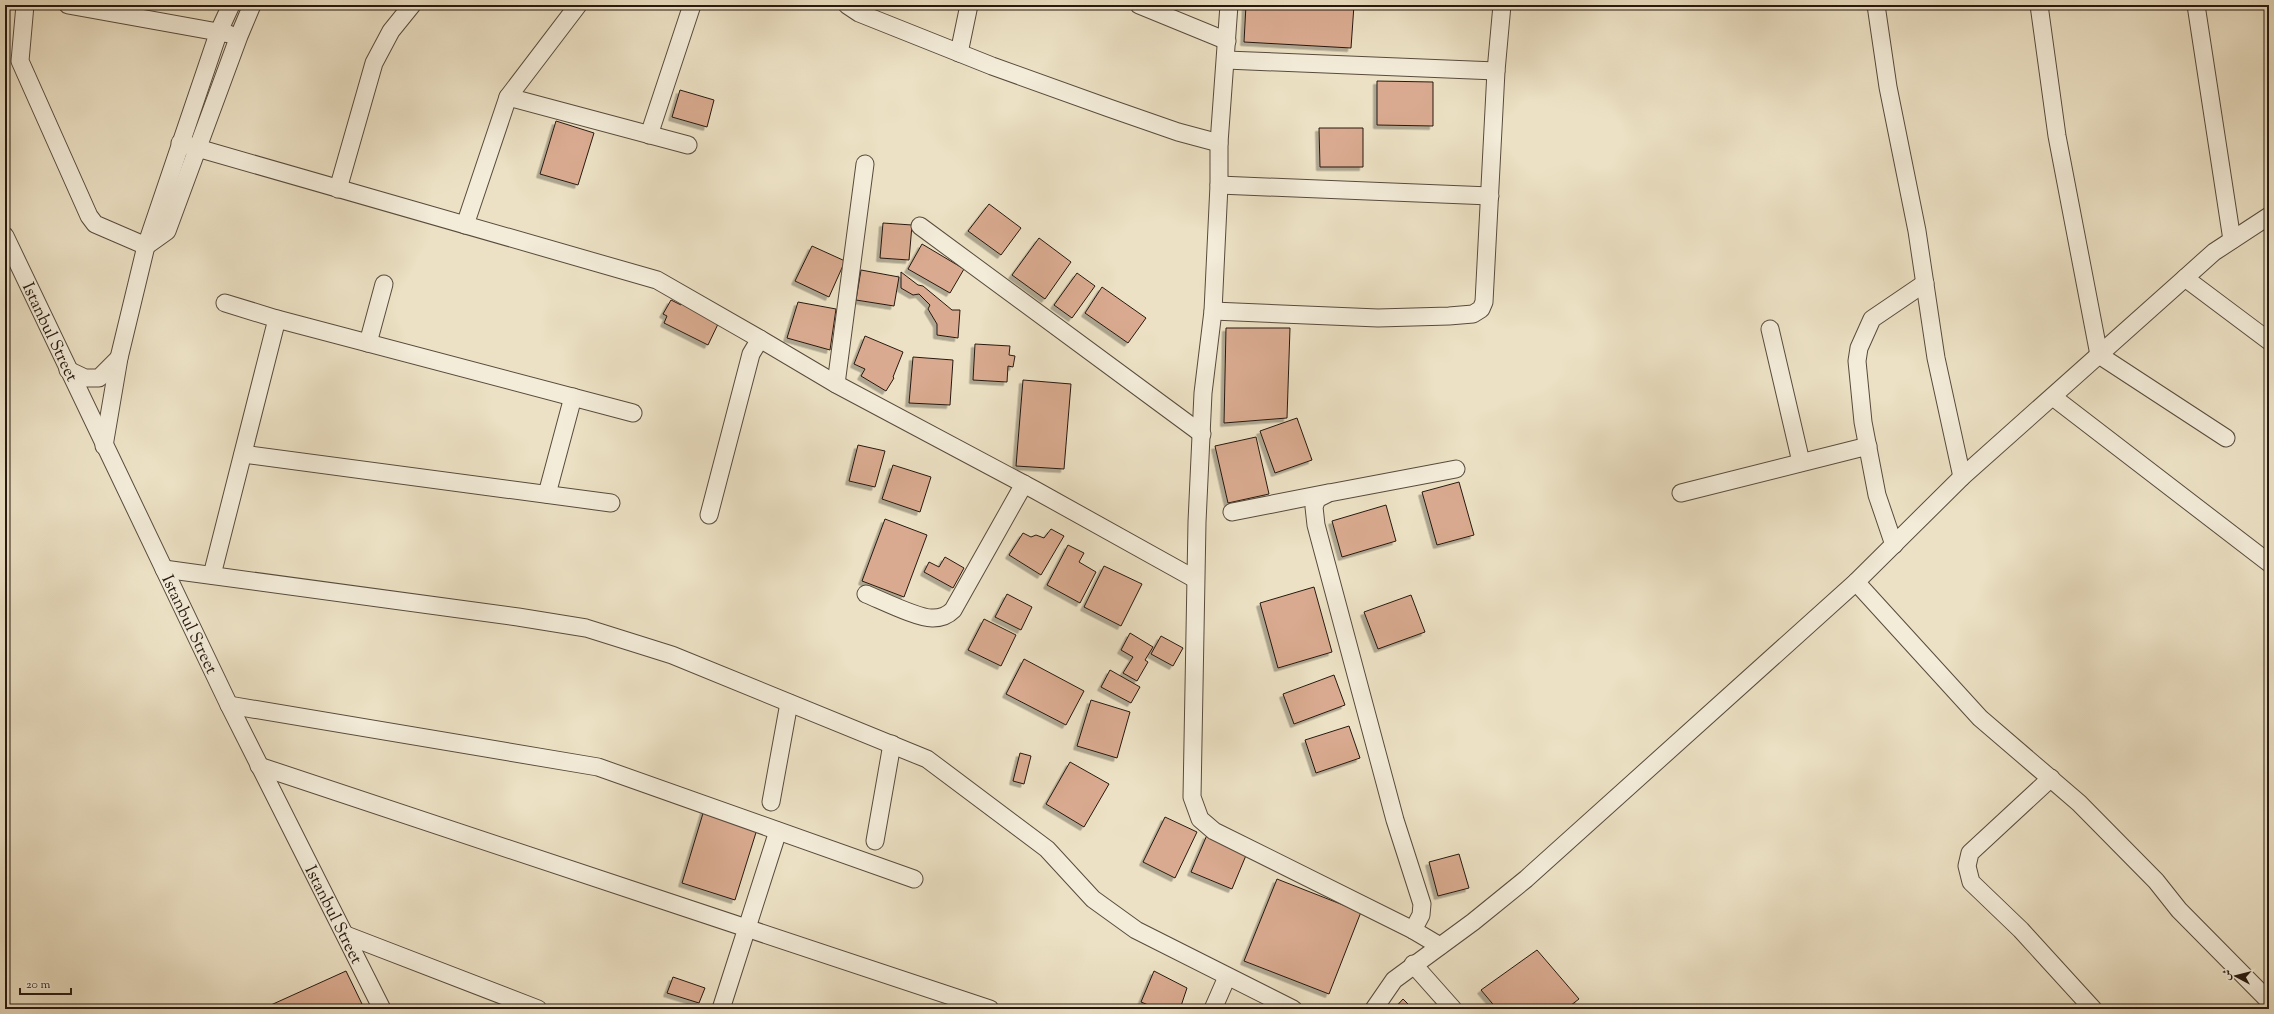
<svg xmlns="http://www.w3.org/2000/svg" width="2274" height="1014" font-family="'Sorts Mill Goudy',Amiri,serif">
<defs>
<filter id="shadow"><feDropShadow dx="-3.5" dy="3.5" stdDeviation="0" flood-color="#0004"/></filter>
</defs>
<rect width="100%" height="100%" fill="#ece1c4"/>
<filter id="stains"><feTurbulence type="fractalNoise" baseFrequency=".005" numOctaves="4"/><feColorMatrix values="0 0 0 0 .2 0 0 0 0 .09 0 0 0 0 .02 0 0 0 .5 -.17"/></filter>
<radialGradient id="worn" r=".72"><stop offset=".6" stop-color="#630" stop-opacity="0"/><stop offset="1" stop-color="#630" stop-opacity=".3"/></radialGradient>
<!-- building -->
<path fill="#d9aa8f" stroke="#271910" filter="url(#shadow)" d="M1246,5H1354L1351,48L1244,42Z
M1377,81L1433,82V126L1377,125Z
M680,90L714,100L707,127L672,117Z
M556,121L594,133L578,185L540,174Z
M1319,128H1363V167H1320Z
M989,204L1021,228L1001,255L968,231Z
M883,223L912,225L909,260L880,258Z
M1039,238L1071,262L1045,299L1012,275Z
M922,244L964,269L950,293L908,269Z
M812,246L845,261L829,297L795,281Z
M861,270L899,277L894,306L856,300Z
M901,272L918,285L923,286L952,310H960L958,338L937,335V324L928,309L930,305L919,294L913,295L901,288Z
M1077,273L1095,286L1072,318L1054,305Z
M1102,287L1146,318L1128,343L1085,313Z
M671,300L681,305L682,303L719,322L708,345L664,323L667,316L663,314Z
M798,302L836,309L830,350L787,338Z
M1226,328H1290L1287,418L1224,423Z
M865,336L903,352L893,377L894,378L886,391L861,376L865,369L854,364Z
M975,344L1010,346L1009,355L1015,356L1013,367L1008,366L1007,382L973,380Z
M913,357L953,360L950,405L909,403Z
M1023,380L1071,384L1064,469L1016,466Z
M1297,418L1312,460L1275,473L1260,431Z
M1256,437L1269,494L1228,503L1215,446Z
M858,445L885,451L875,487L849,481Z
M893,465L931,477L920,512L882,499Z
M1459,482L1474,535L1437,545L1422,492Z
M1386,505L1396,541L1342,557L1332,521Z
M885,519L927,535L904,597L862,581Z
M1051,529L1064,536L1041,575L1009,555L1023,533L1031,537L1036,535L1044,538Z
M1068,545L1084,553L1079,562L1096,572L1080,603L1047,585Z
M945,557L964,568L953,588L924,572L929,562L939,567Z
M1104,566L1142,584L1121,626L1084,607Z
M1314,587L1332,652L1278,668L1260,603Z
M1007,594L1032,607L1021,630L995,617Z
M1411,595L1425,632L1378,649L1364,612Z
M984,619L1016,635L1001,666L968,650Z
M1130,633L1153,647L1145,660L1148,662L1137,681L1123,673L1133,657L1121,650Z
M1161,636L1183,648L1173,666L1151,654Z
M1024,659L1084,691L1066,725L1006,694Z
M1110,670L1140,687L1131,703L1101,687Z
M1334,675L1345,705L1294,724L1283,694Z
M1091,700L1130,712L1117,758L1077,746Z
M1349,726L1360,758L1316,773L1305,740Z
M1020,753L1031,756L1024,784L1013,781Z
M1070,762L1109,784L1084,827L1046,804Z
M704,810L758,826L735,900L682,883Z
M1165,817L1197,832L1175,878L1143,862Z
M1207,835L1247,853L1232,889L1191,872Z
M1459,854L1469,888L1438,896L1429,862Z
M1277,879L1361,912L1329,994L1244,961Z
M1537,950L1579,999L1566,1009H1497L1481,990Z
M346,971L362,1004L351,1009H262Z
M1154,971L1187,988L1180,1009H1158L1141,1002Z
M673,977L705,988L699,1003L667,993Z
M1403,999L1413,1009H1394Z"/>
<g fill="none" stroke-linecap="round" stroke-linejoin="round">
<defs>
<g id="minor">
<path d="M25,5L20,61L89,216L95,224L146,246"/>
<path d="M68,5L229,34"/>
<path d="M847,5L859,13L992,66L1109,108L1178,132L1219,143"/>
<path d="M1139,5L1227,41"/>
<path d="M1229,5L1219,143V185L1213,311L1203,393L1197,522L1192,797L1200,819L1214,831L1413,930L1440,946"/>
<path d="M1876,5L1888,87L1917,231L1936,358L1962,477"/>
<path d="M2039,5L2057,136L2099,355L2226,438"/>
<path d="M2196,5L2232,240"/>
<path d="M959,53L969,5"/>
<path d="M1226,60L1496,71"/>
<path d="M508,97L688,145"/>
<path d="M649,135L692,5"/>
<path d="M180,143L657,280L760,339"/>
<path d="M1219,185L1490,196"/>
<path d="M338,189L374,63L391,31L412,5"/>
<path d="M465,225L508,97L578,5"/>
<path d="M920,226L1202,434"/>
<path id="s1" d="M5,236L229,705L382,1009"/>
<path d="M146,246L167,231L239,36L252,5"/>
<path d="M2185,278L2269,341"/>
<path d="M225,303L277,319L633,413"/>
<path d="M1213,311L1378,318L1449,316L1473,314L1481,309L1484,302L1496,71L1502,5"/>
<path d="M1770,329L1801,462"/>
<path d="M368,343L384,284"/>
<path d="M68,370L85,378H99L119,358"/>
<path d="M836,384L865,164"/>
<path d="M2053,397L2269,563"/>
<path d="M104,446L119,358L146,246L219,31L231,5"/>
<path d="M243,454L611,503"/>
<path d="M1681,493L1868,446"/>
<path d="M547,494L573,397"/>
<path d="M1232,512L1328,493"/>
<path d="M709,515L751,354L760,339L836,384L1035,490L1195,579"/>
<path d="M1894,545L1877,495L1863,422L1857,361L1859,348L1872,319L1925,283"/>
<path d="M164,569L518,617L586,628L672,655L927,759L1047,849L1093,899L1136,930L1293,1009"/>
<path d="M212,575L277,319"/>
<path d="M1856,582L1980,718L2079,803L2156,881L2179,910L2269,1001"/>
<path d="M866,594C881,600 919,619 933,618C940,618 948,615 953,610L1024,484"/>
<path d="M229,705L598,767L914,879"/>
<path d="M259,766L990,1009"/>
<path d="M2051,778L1970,853L1967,866L1971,882L2021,930L2093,1009"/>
<path d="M771,802L789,703"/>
<path d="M875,841L892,744"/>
<path d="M1413,930L1421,915L1422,904L1395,820L1316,525L1314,507L1317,499L1329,493L1456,469"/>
<path d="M346,935L538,1009"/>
<path d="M1413,964L1453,1009"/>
<path d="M721,1009L778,831"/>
<path d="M1213,1009L1227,977"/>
<path d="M1374,1009L1394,980L1473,922L1526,879L1856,582L1962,477L2185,278L2214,252L2269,216"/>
</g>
</defs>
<!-- minor casing -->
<use href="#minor" stroke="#584b3d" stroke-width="19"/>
<!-- minor -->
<use href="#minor" stroke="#f3ecd9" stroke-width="17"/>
</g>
<g text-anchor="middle" stroke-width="3" stroke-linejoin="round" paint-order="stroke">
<!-- street labels -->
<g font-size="17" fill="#271910" stroke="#f3ecd9">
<text dy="6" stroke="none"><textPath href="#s1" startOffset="106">Istanbul Street</textPath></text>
<text dy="6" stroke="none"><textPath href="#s1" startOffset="430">Istanbul Street</textPath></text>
<text dy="6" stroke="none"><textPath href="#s1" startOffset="754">Istanbul Street</textPath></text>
</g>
</g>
<!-- margin -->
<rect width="2274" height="1014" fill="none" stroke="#ece1c4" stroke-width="20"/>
<rect x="6" y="6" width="2262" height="1002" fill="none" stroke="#271910" stroke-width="2"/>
<rect x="10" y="10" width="2254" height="994" fill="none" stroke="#271910"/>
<!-- north arrow -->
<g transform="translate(2236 976) rotate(277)" stroke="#f3ecd9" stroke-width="3" paint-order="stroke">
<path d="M0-3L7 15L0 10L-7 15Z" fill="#271910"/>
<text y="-6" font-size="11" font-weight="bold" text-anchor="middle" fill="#271910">ش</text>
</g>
<!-- scale -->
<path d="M20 988v6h51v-6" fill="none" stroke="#271910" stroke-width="2"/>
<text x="26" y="988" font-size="12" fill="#271910" stroke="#f3ecd9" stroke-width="3" paint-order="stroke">20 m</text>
<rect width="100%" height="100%" filter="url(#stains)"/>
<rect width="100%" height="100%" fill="url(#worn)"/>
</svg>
